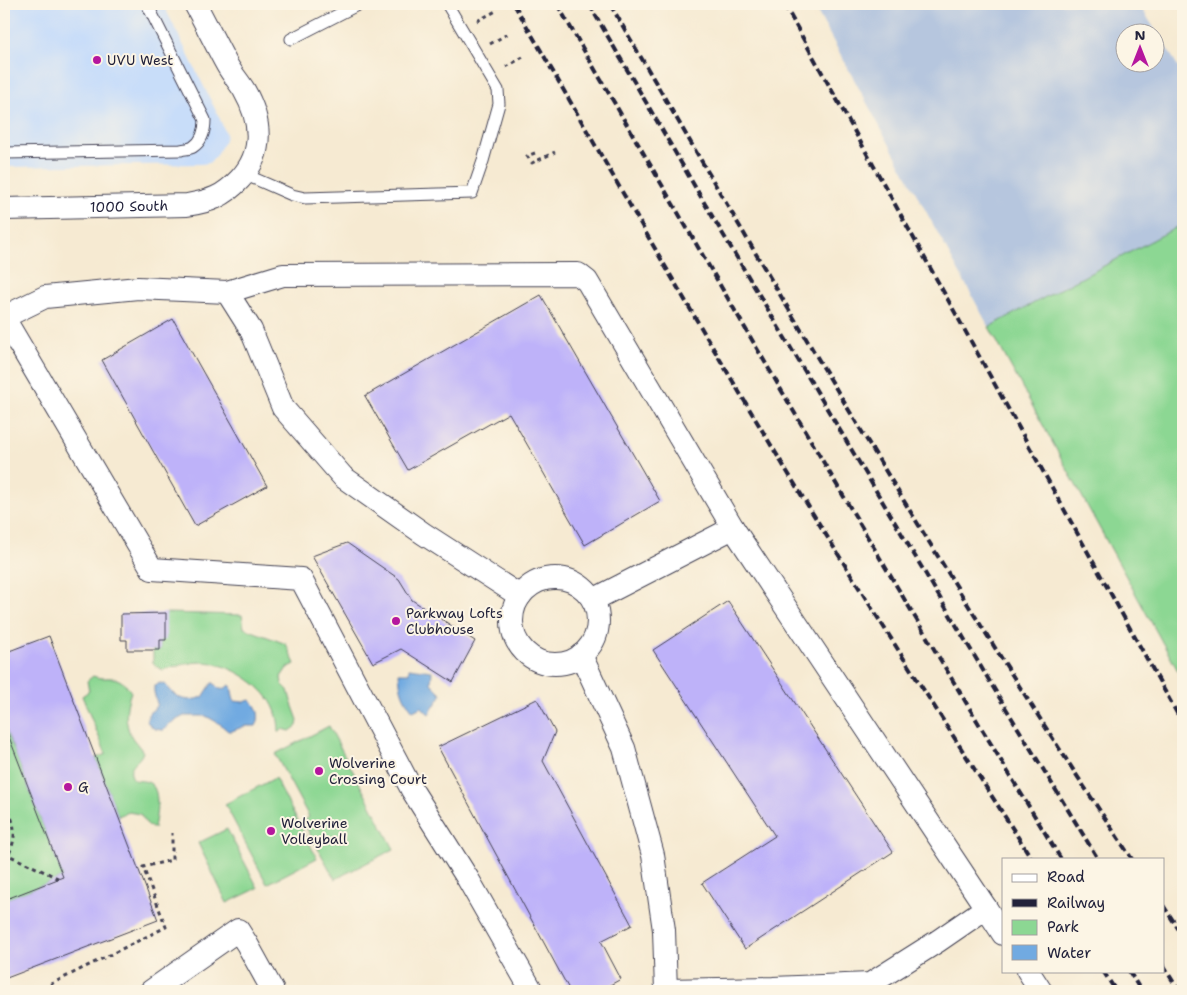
<svg xmlns="http://www.w3.org/2000/svg" width="1187" height="995" font-family="'Shantell Sans',sans-serif">
<rect width="100%" height="100%" fill="#fcf5e5"/>
<filter id="ink" filterUnits="userSpaceOnUse"><feTurbulence type="fractalNoise" baseFrequency=".02" numOctaves="2"/><feDisplacementMap in="SourceGraphic" scale="10" xChannelSelector="R" yChannelSelector="G"/><feConvolveMatrix kernelMatrix="1 2 1 2 8 2 1 2 1" color-interpolation-filters="sRGB"/></filter>
<filter id="wash" filterUnits="userSpaceOnUse"><feTurbulence type="fractalNoise" baseFrequency=".0096" numOctaves="4" result="noise"/><feDisplacementMap in="SourceGraphic" scale="20" xChannelSelector="R" yChannelSelector="G"/><feGaussianBlur stdDeviation="1.12" result="paint"/><feColorMatrix in="noise" values="0 0 0 0 0 0 0 0 0 0 0 0 0 0 0 0 0 1.4 0 .05"/><feComposite in="paint" operator="in"/></filter>
<g filter="url(#wash)">
<rect width="100%" height="100%" fill="#f6ead2"/>
<!-- built -->
<path fill="#c8ddf9" d="M4,4H163L219,117L226,134L225,140L216,156L209,163L202,164L4,167Z"/>
<!-- industrial -->
<path fill="#b6c6de" fill-rule="evenodd" d="M813,4H1139L1183,74V224L989,327ZM1124,32H1154V62H1124Z"/>
<!-- green -->
<path fill="#8cd793" stroke="#577c67" d="M1183,224V680L989,327Z
M166,613L242,615L244,628L286,644L295,664L287,668L281,677L282,684L288,690L291,701L298,720L297,726L290,731L283,729L279,733C279,725 278,718 275,710C266,687 236,668 212,663C196,660 179,665 163,670L156,666L153,663V650H160V640Z
M93,676C98,678 101,678 106,678C119,677 124,682 131,692C125,708 124,725 133,739C137,744 140,747 143,752C139,764 124,765 134,780C139,781 146,780 151,784C161,792 156,817 154,828L148,826L140,814L128,812L118,816L96,758L106,754L82,696L89,691L87,681Z
M4,724L63,877L4,900Z
M329,726L394,849L335,879L303,822L309,817L275,754Z
M275,778L317,858L267,884L225,804Z
M227,829L258,888L227,903L198,843Z"/>
<!-- water -->
<path fill="#71aae1" stroke="#4a668e" d="M409,668L432,671L431,683L442,694L429,714L421,707L413,711C402,697 400,689 399,673H409Z
M160,683L165,684C176,699 185,703 203,697L212,683H214C219,691 223,691 229,685L231,686L234,701L244,702L250,700C258,706 261,717 256,726H245L232,731H228L220,724L206,716H184L169,724L164,730C155,730 151,728 147,721L149,713L154,709L157,704L154,692V686Z"/>
<g id="blocks">
<!-- building -->
<path fill="#beb2f9" d="M541,295L660,501L585,545L509,413L408,470L365,396Z
M173,319L267,486L195,526L102,360Z
M347,543L399,579L412,600L475,641L453,682L401,649L373,663L312,556Z
M728,601L893,852L745,949L702,883L775,836L653,650Z
M166,613V640H160V650H127V640H121V614Z
M49,636L158,920L4,979V900L63,877L4,724V653Z
M537,699L555,732L543,761L632,925L601,941L621,979L599,991H570L438,747Z"/>
</g>
</g>
<g filter="url(#ink)">
<use href="#blocks" fill-opacity="0" stroke="#424052" stroke-width="1"/>
<g fill="none" stroke-linecap="round" stroke-linejoin="round">
<defs>
<path id="lane" d="M291,39L359,4
M4,153L181,150C184,149 190,149 193,147C202,141 205,130 205,120L147,4
M244,174L292,195L305,198L472,193L483,161L499,104L498,90L447,4"/>
<g id="street">
<path id="s1" d="M4,209L187,205C211,201 223,197 240,179C265,152 261,120 244,90C239,82 232,74 227,65C216,45 206,24 195,4"/>
<path d="M227,292L283,275L578,274L587,281L733,528L593,600"/>
<path d="M4,317L45,297L138,288L227,292L251,330L283,408L343,477L424,534L520,596"/>
<path d="M4,318L152,569L301,579L412,790L468,879L532,991"/>
<circle cx="555" cy="621" r="43"/>
<path d="M581,655L624,748L653,855L664,930L666,991"/>
<path d="M986,908L1003,934"/>
<path d="M1028,971L1041,991"/>
<path d="M666,990L773,988L870,984L938,941L986,908L733,528"/>
<path d="M151,991L238,930L247,944L273,991"/>
</g>
</defs>
<!-- lane casing -->
<use href="#lane" stroke="#424052" stroke-width="13"/>
<!-- street casing -->
<use href="#street" stroke="#424052" stroke-width="24"/>
<!-- path -->
<path stroke="#424052" stroke-width="3" stroke-dasharray="4 4" stroke-linecap="butt" d="M477,21L496,11
M490,44L509,33
M506,67L523,57
M535,153L527,156L532,163L555,152
M4,804C17,822 18,843 4,861
M4,853L60,879
M43,988L166,927L143,867L172,860V833
M32,991L43,988L45,991"/>
<!-- lane -->
<use href="#lane" stroke="#fff" stroke-width="11"/>
<!-- street -->
<use href="#street" stroke="#fff" stroke-width="22"/>
<!-- rail -->
<path stroke="#22223b" stroke-width="4" stroke-dasharray="8 4" stroke-linecap="butt" d="M514,4C622,191 728,379 843,562C905,662 969,760 1032,859
M557,4C723,290 888,577 1061,859
M589,4L705,204L999,697L1098,859
M610,4C778,293 946,581 1132,859
M784,4L1183,724
M1163,905L1183,936
M1163,965L1179,991
M1103,971L1116,991
M1129,971L1141,991"/>
</g>
</g>
<!-- markers -->
<g fill="#b5179e" stroke="#fcf5e5" stroke-width="2">
<circle cx="97" cy="60" r="5"/>
<circle cx="396" cy="621" r="5"/>
<circle cx="319" cy="771" r="5"/>
<circle cx="68" cy="787" r="5"/>
<circle cx="271" cy="831" r="5"/>
</g>
<g text-anchor="middle" stroke-width="4" stroke-linejoin="round" paint-order="stroke">
<!-- poi labels -->
<g font-size="14" fill="#22223b" stroke="#fcf5e5" text-anchor="start">
<text x="107" y="65">UVU West</text>
<text x="406" y="618">Parkway Lofts<tspan x="406" dy="16">Clubhouse</tspan></text>
<text x="329" y="768">Wolverine<tspan x="329" dy="16">Crossing Court</tspan></text>
<text x="78" y="792">G</text>
<text x="281" y="828">Wolverine<tspan x="281" dy="16">Volleyball</tspan></text>
</g>
<!-- street labels -->
<g font-size="14" fill="#22223b" stroke="#fcf5e5">
<text dy="5" stroke="none"><textPath href="#s1" startOffset="125">1000 South</textPath></text>
</g>
</g>
<!-- margin -->
<rect width="1187" height="995" fill="none" stroke="#fcf5e5" stroke-width="20"/>
<!-- legend -->
<rect x="1002" y="858" width="162" height="115" fill="#fcf5e5" stroke="#a5a1a1"/>
<rect x="1012" y="874" width="25" height="8" fill="#ffffff" stroke="#a5a1a1"/>
<text x="1047" y="882" font-size="15" fill="#22223b">Road</text>
<rect x="1012" y="899" width="25" height="8" fill="#22223b" stroke="#a5a1a1"/>
<text x="1047" y="908" font-size="15" fill="#22223b">Railway</text>
<rect x="1012" y="920" width="25" height="15" fill="#8cd793" stroke="#a5a1a1"/>
<text x="1047" y="932" font-size="15" fill="#22223b">Park</text>
<rect x="1012" y="945" width="25" height="15" fill="#71aae1" stroke="#a5a1a1"/>
<text x="1047" y="958" font-size="15" fill="#22223b">Water</text>
<!-- north arrow -->
<g transform="translate(1140 48)"><circle r="24" fill="#fcf5e5" stroke="#a5a1a1"/>
<path d="M0-4L9 19L0 12L-9 19Z" fill="#b5179e"/>
<text y="-8" font-size="14" font-weight="bold" text-anchor="middle" fill="#22223b">N</text>
</g>
</svg>
